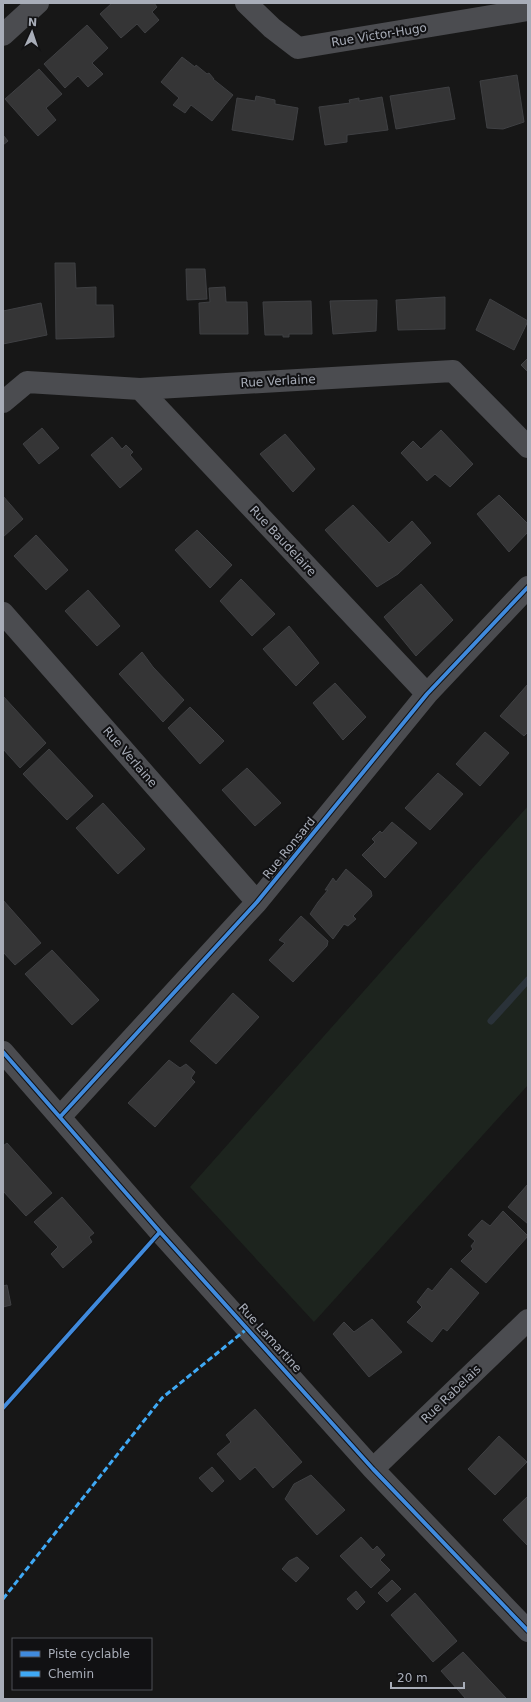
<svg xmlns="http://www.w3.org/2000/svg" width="531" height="1702" font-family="'DejaVu Sans',sans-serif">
<rect width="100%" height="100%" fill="#171717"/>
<!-- green -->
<path fill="#1d241e" d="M528,806V1085L314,1322L190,1187Z"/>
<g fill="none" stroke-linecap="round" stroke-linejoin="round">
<!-- stream -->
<path stroke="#2a3239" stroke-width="7" d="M491,1021L528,980"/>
</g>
<!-- building -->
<path fill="#353536" stroke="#3f4043" d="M112,3H154L157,7L152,12L159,20L145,33L137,24L121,38L100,14Z
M87,25L108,48L92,63L103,74L88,87L78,76L65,88L44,64Z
M182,57L195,67L196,65L207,74L209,73L214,79H213L233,95L212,121L191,105L185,113L173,105L179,98L161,82Z
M39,69L62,94L46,108L56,120L38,136L5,99Z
M517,75L524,122L503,129L487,128L480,81Z
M449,87L455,119L396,129L390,96Z
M256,96L275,100V104L298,108L293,140L232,130L237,98L255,101Z
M382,97L388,130L347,135V142L325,145L319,107L350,103L349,100L359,98V101Z
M3,135L8,141L3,145Z
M55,263H75L76,288L96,287V305H113L114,337L56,339Z
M186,269H205L207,299L187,300Z
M225,287L226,302H247L248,334H200L199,303L210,302L209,288Z
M445,297V329L398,330L396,300Z
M490,299L528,321L514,350L476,330Z
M377,300L376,331L333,334L330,301Z
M311,301L312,334H289V337H283V335H265L263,302Z
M41,303L47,335L3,344V311Z
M528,358V372L521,365Z
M42,428L59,448L39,464L23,444Z
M441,430L473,464L450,487L435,474L427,481L401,453L413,441L421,449Z
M285,434L315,469L293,492L260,454Z
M112,437L122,449L126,445L133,452L130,455L142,469L120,488L91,455Z
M499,495L528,524V532L509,552L477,514Z
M3,496L23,519L3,537Z
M353,505L389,543L412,521L431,543L398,574L377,587L325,530Z
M197,530L232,565L210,588L175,550Z
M36,535L68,570L46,590L14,556Z
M241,579L275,614L252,636L220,601Z
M421,584L453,620L416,656L384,617Z
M88,590L120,626L97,646L65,611Z
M289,626L319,663L296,686L263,649Z
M142,652L153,667L184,700L163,722L119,674Z
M335,683L366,717L343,740L313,703Z
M528,684V732L524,736L500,716Z
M3,696L46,743L20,768L3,749Z
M190,707L224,741L200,764L168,728Z
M485,732L509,753L480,786L456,764Z
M49,749L93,796L67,820L23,774Z
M247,768L281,803L255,826L222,790Z
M438,773L463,794L430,830L405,808Z
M103,803L145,849L118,874L76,828Z
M392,822L417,843L385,878L362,855L375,842L372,839L380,831L382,833Z
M346,869L371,891L372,896L353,916L356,919L348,926L344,924L333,939L310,914L318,902L328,890H325L333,878L336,882Z
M3,900L41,943L15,965L3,952Z
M301,916L328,941L327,946L293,982L269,960L285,943L279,940Z
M52,950L99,1000L72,1025L25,974Z
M233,993L259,1017L216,1064L190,1041Z
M169,1060L180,1068L186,1064L195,1072L191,1078L195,1082L155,1127L128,1103Z
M7,1143L52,1193L26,1216L3,1191V1146Z
M528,1184V1224L508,1207Z
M62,1197L94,1233L89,1237L92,1242L63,1268L51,1254L58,1247L34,1222Z
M503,1211L528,1236L486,1283L461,1261L473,1249L471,1246L475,1241L468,1235L482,1220L490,1226Z
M451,1268L479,1293L447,1331L443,1328L432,1342L407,1322L422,1307L417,1302L428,1288L432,1291Z
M7,1285L11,1305L3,1307V1286Z
M372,1319L402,1352L369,1377L333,1334L344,1322L354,1332Z
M255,1409L302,1462L273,1488L255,1467L240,1480L217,1454L231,1442L226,1435Z
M499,1436L527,1462L495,1495L468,1469Z
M212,1467L224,1481L212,1492L199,1478Z
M311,1475L345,1510L317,1535L285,1499L294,1484Z
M528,1496V1546L503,1520Z
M361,1537L373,1550L377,1546L385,1555L380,1560L390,1570L371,1588L340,1556Z
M297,1557L309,1568L296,1582L282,1569L289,1561Z
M392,1580L401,1589L387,1602L378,1593Z
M356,1591L365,1602L357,1610L347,1599Z
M415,1593L457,1641L433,1662L391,1615Z
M463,1652L506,1698L505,1699H466L441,1671Z"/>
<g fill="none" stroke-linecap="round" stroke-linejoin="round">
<!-- street -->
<path stroke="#4b4c50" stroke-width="22" d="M246,3L272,28L298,48L528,10
M3,35L38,3
M140,389L427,694
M3,402L27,382L140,389L453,371L528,447
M3,613L257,902
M3,1052L160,1232L373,1469L528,1631
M60,1117L257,902L427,694L528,587
M373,1469L528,1320"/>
<!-- quiet -->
<path stroke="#3fa9f5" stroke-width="3" stroke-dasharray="6 3" stroke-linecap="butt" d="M3,1599L162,1398L248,1328"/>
<defs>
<path id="cycleway" d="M3,1052L160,1232L373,1469L528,1631
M60,1117L257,902L427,694L528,587
M3,1408L160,1232"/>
</defs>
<!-- cycleway casing -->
<use href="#cycleway" stroke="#111113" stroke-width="6"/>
<!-- cycleway -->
<use href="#cycleway" stroke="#408adc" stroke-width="4"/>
</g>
<g text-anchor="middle" stroke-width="4" stroke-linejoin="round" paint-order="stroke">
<!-- street labels -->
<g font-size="12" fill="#a8adb8" stroke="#111113">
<text transform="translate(379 35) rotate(-9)" y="4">Rue Victor-Hugo</text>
<text transform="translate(278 381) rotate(-3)" y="4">Rue Verlaine</text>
<text transform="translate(283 541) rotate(47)" y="4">Rue Baudelaire</text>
<text transform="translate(130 757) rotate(49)" y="4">Rue Verlaine</text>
<text transform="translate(289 848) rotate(-51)" y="4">Rue Ronsard</text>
<text transform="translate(270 1338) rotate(48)" y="4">Rue Lamartine</text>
<text transform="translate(451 1394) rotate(-44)" y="4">Rue Rabelais</text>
</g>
</g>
<!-- border -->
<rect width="531" height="1702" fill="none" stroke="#a8adb8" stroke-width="8"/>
<!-- legend -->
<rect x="12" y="1638" width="140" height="52" fill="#111113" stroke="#4d4f55"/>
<rect x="20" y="1651" width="20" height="6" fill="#408adc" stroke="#4d4f55"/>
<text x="48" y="1658" font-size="12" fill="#a8adb8">Piste cyclable</text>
<rect x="20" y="1671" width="20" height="6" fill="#3fa9f5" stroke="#4d4f55"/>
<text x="48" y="1678" font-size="12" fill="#a8adb8">Chemin</text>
<!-- north arrow -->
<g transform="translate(32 32) rotate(3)" stroke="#111113" stroke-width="3" paint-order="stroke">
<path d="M0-3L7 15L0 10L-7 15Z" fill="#a8adb8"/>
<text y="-6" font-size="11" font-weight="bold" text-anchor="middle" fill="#a8adb8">N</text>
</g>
<!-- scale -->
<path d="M391 1682v6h73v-6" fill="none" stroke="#a8adb8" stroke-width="2"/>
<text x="397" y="1682" font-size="12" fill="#a8adb8" stroke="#111113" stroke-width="3" paint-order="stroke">20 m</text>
</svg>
